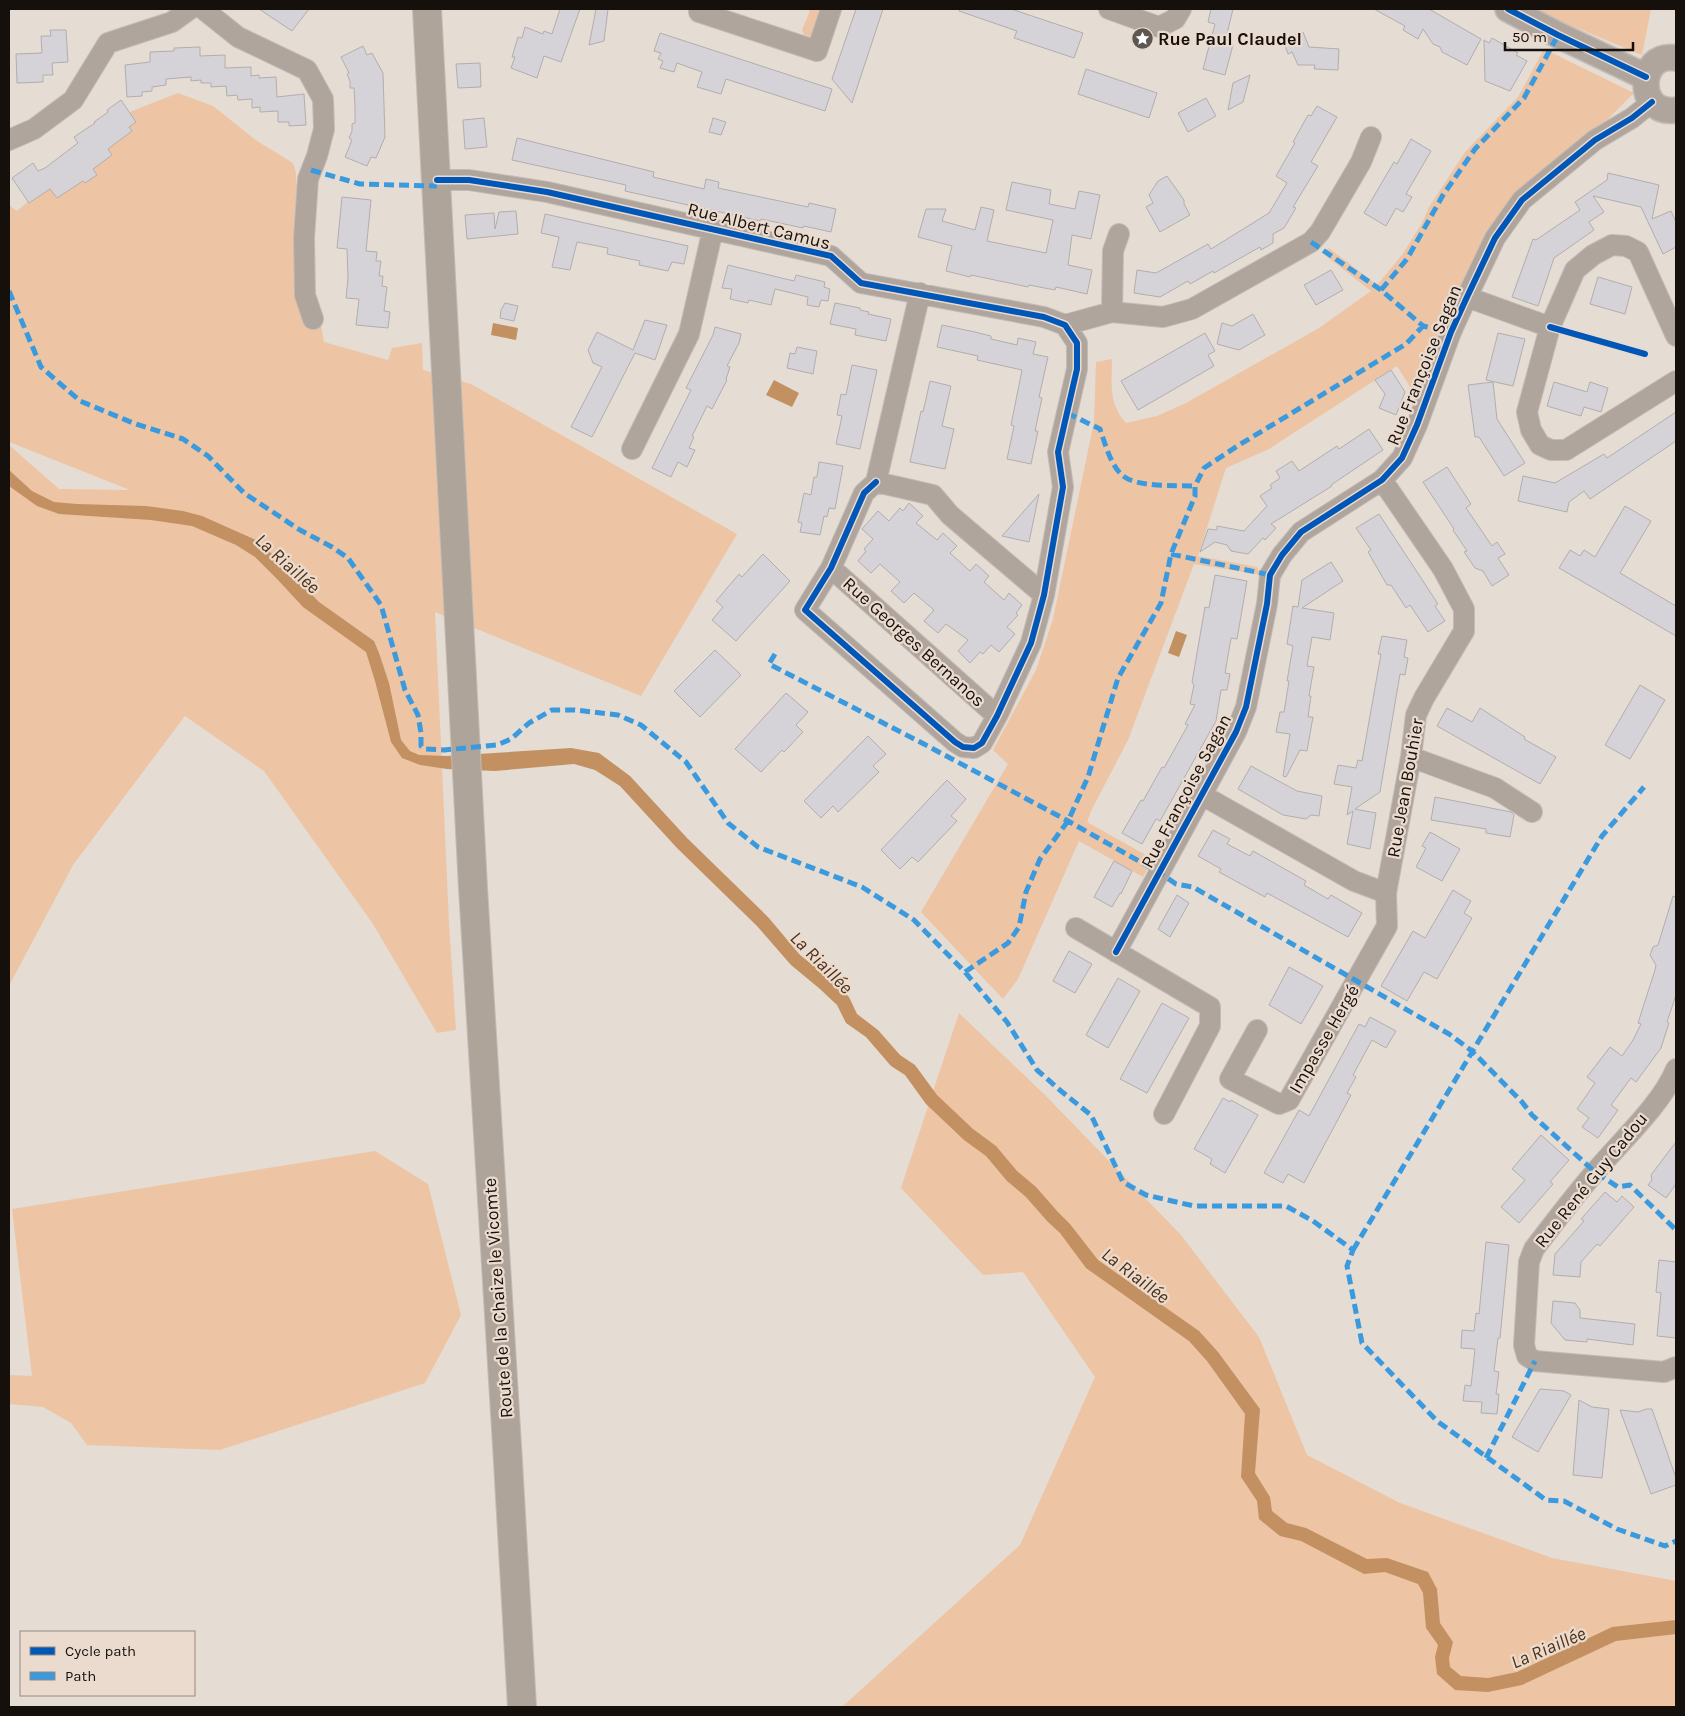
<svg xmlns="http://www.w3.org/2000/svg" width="1685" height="1716" font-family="Karla,sans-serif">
<rect width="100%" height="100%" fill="#e5dcd4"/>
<!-- green -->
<path fill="#edc5a4" d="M805,9H824L816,33L810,37L804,35L802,30L810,11Z
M1537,9H1651L1642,55L1560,21Z
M1544,49L1634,93L1598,129L1538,176L1422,396H1416L1397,366L1269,449L1226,468L1198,556L1257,567L1261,575L1194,564L1128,740L1092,809L1087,822L1153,859L1143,877L1079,841L1018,979L1003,999L921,912L1008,764L993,750L1036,670L1053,619L1094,422L1096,362L1112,359C1112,386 1108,402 1126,423L1157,416L1186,403L1319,328L1371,291L1321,252L1329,248L1377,285L1402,255L1422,223L1429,207L1465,152L1518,97Z
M178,93L213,106L257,141L293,163L296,173V181L324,342L388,360L392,348L422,343L423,370L471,384L737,534L641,696L435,612L449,923L456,1030L437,1033L373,924L264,771L185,716L73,865L9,986V445L59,489L130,490L9,442V205L17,211L132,111Z
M959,1013L1045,1095L1181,1235L1259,1337L1307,1455L1400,1503L1552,1558L1676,1581V1707H842L1020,1545L1095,1377L1023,1272L983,1275L901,1188Z
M375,1151L428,1184L461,1315L425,1383L220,1450L87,1445L71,1423L43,1407L9,1404V1375L32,1376L12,1209Z"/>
<!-- water -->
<path fill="#c39061" d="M493,323L518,328L516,340L491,335Z
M774,380L799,393L792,407L766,395Z
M9,470L32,491L54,502L77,504L146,506L183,511L202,516L256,540L272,554L319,602L374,641L379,653L389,683L401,740L410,751L419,755L447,756L571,748L599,753L630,776L687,838L768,917L800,955L829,978L849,997L857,1014L878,1030L900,1055L915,1065L937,1095L973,1129L996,1146L1017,1171L1036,1187L1057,1211L1070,1224L1098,1260L1199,1331L1218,1352L1260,1409L1255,1473L1270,1497L1272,1511L1287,1523L1306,1528L1367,1559L1387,1558L1428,1572L1437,1589L1440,1623L1453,1642L1449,1658L1450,1667L1461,1676L1488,1678L1517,1672L1612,1627L1676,1620V1634L1616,1641L1522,1685L1488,1692L1455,1690L1437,1674L1435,1657L1438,1645L1426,1628L1423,1593L1418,1584L1385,1572L1364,1574L1301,1541L1280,1536L1259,1519L1257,1501L1241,1477L1245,1414L1207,1361L1189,1341L1086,1268L1060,1233L1047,1221L1026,1197L1007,1181L986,1156L964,1140L926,1104L905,1075L891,1066L866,1037L846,1023L837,1005L820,989L791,965L757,926L677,848L620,786L595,770L574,764L495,771L447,769L420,765L402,758L391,742L375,681L366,652L303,607L278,580L255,557L236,545L192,526L151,520L59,514L37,506L9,486Z
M1176,631L1187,635L1179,657L1168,653Z"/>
<!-- building -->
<path fill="#d5d2d8" stroke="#b2aeae" d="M259,9H309L292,31Z
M560,9H580L561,62L544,56L537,78L511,68L515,57H512L518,37L522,38L525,27L543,34L544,31L552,34Z
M596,9H608L604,41L589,45Z
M856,9H883L852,103L832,79Z
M960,9H1011L1083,33L1074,58L1014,38L1017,31L959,11Z
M1211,9H1233L1225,42L1233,45L1225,75L1203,69L1215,24L1208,22Z
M1374,9H1429L1481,39L1467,65L1442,52L1440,47L1433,44L1423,29L1418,39L1403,30L1405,26Z
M50,30H66L68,62L52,63L53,75H43V82L17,83L16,54L42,53L41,36H51Z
M1303,32L1309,47L1339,49L1338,70L1314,69L1315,65H1298L1292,52L1288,54L1283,40Z
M660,33L832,89L825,111L726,79L721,94L697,87L702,72L677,63L674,72L660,68L663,61L658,59L661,53L654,51Z
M1492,38L1518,53L1516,55L1527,61L1510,91L1485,81L1484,40L1489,43Z
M363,46L367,55L372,53L383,73L385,137L376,158L371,157L367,166L345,157L352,140L349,138L352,131V124L355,123V106L354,88H350V81L347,74L349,73L341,57Z
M200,47V56L225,55V68L251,67V76L259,75V78L276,77L277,97L304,94L306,125L289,126V122H278V111L260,112V107L252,108V99L238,100L237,95L227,96L226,86L211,87V83H201V80L191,81V77L166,79V85L152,87V91L142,92V96L127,97L125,65L150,62V52L174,51V48Z
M480,63L481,87L458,88L456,64Z
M1086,69L1157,93L1149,118L1078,94Z
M1250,75L1243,102L1228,110L1233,83Z
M1206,98L1216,116L1188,132L1178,113Z
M121,100L136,122L129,127L132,131L108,149L112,155L93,169L97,175L85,183L83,181L57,198L50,189L29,203L12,178L33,163L38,171L45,168L78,143L74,137L95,123L94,122L108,112L107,110Z
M1317,106L1337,117L1311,162L1318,166L1293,207L1296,208L1284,228L1273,234V243L1261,250L1260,247L1214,273L1213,271L1190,284L1188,281L1160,297L1134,293L1137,270L1156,273L1208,244L1211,249L1269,213L1287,183L1276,176L1295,143L1293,142L1308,115L1311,116Z
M484,118L487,147L465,149L463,120Z
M713,118L726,122L721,135L709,132Z
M517,138L654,172L653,177L704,189L706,179L719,182L718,188L808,207L809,203L836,209L831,232L804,226L803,228L761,219L760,221L625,191L626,185L512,160Z
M1411,139L1431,151L1406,194L1412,197L1403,212L1396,208L1386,226L1364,213L1394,162L1397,164Z
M1608,173L1659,185L1652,219L1671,211L1676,222V247L1663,254L1641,207L1593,196L1604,212L1589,222L1594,230L1554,258L1538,306L1512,297L1533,239L1536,240L1580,210L1575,202L1607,180Z
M1167,176L1184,200V204L1190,215L1160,232L1146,207L1153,203L1149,195L1158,181Z
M1012,182L1051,190L1049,204L1075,209L1079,191L1100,195L1091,239L1072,235L1068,265L1092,270L1087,294L1056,287L1055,290L1029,285L1028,287L971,275L970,277L946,271L952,246L918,237L926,209H946L942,221L975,230L981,207L994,210L987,241L1046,253L1053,220L1006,210Z
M342,197L371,200L366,251L377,252L376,261H381L379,276H383L382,286L387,287L384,311L390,312L388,328L356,325L359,299L346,298L348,278L347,249L337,248Z
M516,211L518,234L467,239L465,215L494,213L495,229L499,212Z
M545,214L688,246L684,264L672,262L668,271L639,265L640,261L607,254L608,248L577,242L570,270L552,267L559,237L541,233Z
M728,265L794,281L796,275L825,282L824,287L830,289L828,301L821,300L819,307L807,305L808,297L775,289L771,305L749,300L748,303L730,299L732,289L722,288Z
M1331,270L1343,290L1316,305L1304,285Z
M1598,277L1632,287L1625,314L1590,304Z
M505,303L518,306L514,321L500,318L501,310Z
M835,303L860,308V310L869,312L868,314L891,319L886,341L855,335L856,329L830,324Z
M1253,314L1265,335L1239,350L1217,344L1222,323L1232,326Z
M645,320L667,325L655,360L635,353L592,437L571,427L602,367L593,363L588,350L597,332L633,350Z
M942,325L975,332L991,336V339L1017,345L1018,338L1036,342L1033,354L1048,357L1039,397L1042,398L1035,431H1038L1031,464L1007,459L1014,426L1011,425L1022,370L977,360L978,356L937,347Z
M715,327L741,334L739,343L727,366L730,367L726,379L727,380L712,409L707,406L692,436L694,437L689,448L695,450L687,467L678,462L671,477L652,468L691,390L686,388L713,335Z
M1205,333L1215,351L1208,355L1214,366L1138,410L1121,381Z
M1498,333L1525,339L1513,386L1486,380Z
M797,347L817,351L813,374L787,368L790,353L795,354Z
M852,365L877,370L860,449L836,444L842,416L837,415L841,394L846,395Z
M1391,370L1405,392L1396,415L1379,408L1385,394L1375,380Z
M930,381L951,386L942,426L954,429L945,469L910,462L921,411L923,412Z
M1493,382L1497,419L1525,463L1504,476L1479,437H1475L1468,385Z
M1554,382L1587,392L1590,382L1608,388L1601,412L1584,407L1581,416L1547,406Z
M1676,412V441L1590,499L1584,491L1569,502L1567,512L1518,501L1523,476L1555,483L1604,454L1607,458Z
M1369,429L1383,450L1331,485L1332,486L1271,524L1276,528L1265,540L1263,538L1248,554L1231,551L1227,545L1215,542L1200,552L1208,529L1217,530V526L1244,531L1267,506L1260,496L1272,488L1270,485L1280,478L1276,471L1292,461L1299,471L1337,446L1339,449Z
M819,462L843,466L835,509L829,508L827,517L824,516L820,535L800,532L802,523L798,522L804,493L811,495L814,477H817Z
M1447,467L1471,504L1466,508L1492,546L1497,542L1505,554L1498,558L1509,575L1492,586L1483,571L1475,568L1464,552L1467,551L1453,530L1454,529L1423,482Z
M1039,494L1029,542L1002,536Z
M909,503L923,516L916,523L937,540L943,533L957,546L950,553L970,571L976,564L989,576L984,582L1004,600L1009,593L1022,605L1016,613L1018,615L1007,627L1015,634L999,652L991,645L983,654L980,652L970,663L958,651L968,640L946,624L938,633L924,621L934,610L914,593L904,603L891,591L900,582L880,564L871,573L858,561L866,551L864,549L873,539L862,529L878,511L889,521L900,508L903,511Z
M1625,506L1651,521L1620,573L1676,606V636L1559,568L1570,550L1580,556L1584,550L1595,557Z
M1379,514L1438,604L1435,606L1445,621L1428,632L1410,605L1406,608L1391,585H1387L1368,552L1371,550L1356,528Z
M763,554L790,581L736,641L712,620L723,607L716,601L739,574L742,577Z
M1331,562L1343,581L1302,608L1334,613L1330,640L1312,637L1307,666L1314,667L1309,696H1311L1308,717H1313L1307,751L1300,750L1286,777L1283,776L1290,734L1276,732L1280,712H1284L1289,681H1287L1293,646L1287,644L1293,606L1298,607L1302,580Z
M1215,575L1247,581L1237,639L1231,638L1225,673L1230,674L1227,690H1221L1216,721L1160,821L1156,819L1142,844L1122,833L1141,800L1143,801L1162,767L1164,768L1188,725L1185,724L1195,705L1190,704L1194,685L1192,682L1205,607L1209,608Z
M1382,636L1407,640L1404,657L1408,658L1405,675L1400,674L1380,792L1355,809L1376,813L1370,849L1347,844L1353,811L1347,815L1352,787L1334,784L1338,765L1356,768L1358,760L1362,761L1381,654H1378Z
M715,650L741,675L700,717L674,691Z
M1640,685L1665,700L1630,759L1605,745Z
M786,693L808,712L796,725L803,732L784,752L782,750L761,772L735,749Z
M1447,708L1472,722L1480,708L1525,737L1524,739L1556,757L1540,784L1437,726Z
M868,736L886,754L873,766L879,772L838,812L833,806L821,818L804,801Z
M1251,766L1297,791L1322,796L1319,816L1311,815L1306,819L1283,815L1238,789Z
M947,780L966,799L951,816L957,821L918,862L912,857L900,869L881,850Z
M1435,797L1511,812L1514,815L1510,837L1486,833V829L1431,820Z
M1213,830L1230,839L1227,844L1250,856L1253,851L1306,881L1304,885L1328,899L1331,895L1362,913L1348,937L1267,893L1265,897L1219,872L1221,869L1198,856Z
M1430,832L1460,849L1442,881L1416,867L1426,848L1422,846Z
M1114,861L1132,871L1121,894L1120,893L1112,907L1094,897Z
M1453,890L1471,901L1464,913L1472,918L1437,979L1424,972L1407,1001L1381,986L1413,931L1425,938Z
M1177,895L1189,903L1170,937L1158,929Z
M1673,896L1676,897V995L1667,1022L1669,1023L1661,1048L1636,1082L1631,1078L1611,1105L1618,1110L1598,1138L1582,1127L1589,1118L1577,1109L1595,1083L1587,1077L1610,1047L1622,1056L1633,1040L1641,1024L1638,1023L1655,970L1656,965L1650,955L1653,947L1658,945Z
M1069,951L1092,964L1075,993L1053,981Z
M1289,967L1323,986L1301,1024L1269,1005Z
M1118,978L1140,991L1108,1048L1086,1035Z
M1162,1003L1189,1018L1147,1093L1120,1079Z
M1370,1017L1396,1031L1386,1048L1372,1040L1353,1075L1356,1077L1347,1093L1351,1095L1304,1183L1288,1174L1283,1183L1264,1173L1299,1110L1309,1116L1359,1024L1365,1027Z
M1223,1098L1230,1102L1231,1100L1258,1115L1225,1173L1210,1164L1212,1159L1194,1149Z
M1541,1135L1569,1160L1550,1182L1553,1184L1519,1223L1501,1207L1525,1180L1512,1169Z
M1676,1142V1184L1666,1198L1648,1185L1652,1180L1651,1175Z
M1605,1192L1617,1202L1622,1196L1634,1207L1600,1246L1597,1244L1581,1262L1580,1277L1553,1275L1555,1254L1584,1221L1581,1219Z
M1486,1242L1509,1245L1500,1338H1498L1494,1371L1499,1372L1496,1394H1499L1497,1414L1481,1413L1482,1402L1463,1401L1465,1385L1471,1386L1475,1349L1461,1348L1462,1330L1474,1331L1476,1313L1479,1314Z
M1659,1260L1676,1262V1338L1657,1336L1661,1293L1656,1292Z
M1553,1301L1575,1303L1580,1310V1318L1635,1324L1633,1345L1587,1339V1342L1565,1340L1551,1323Z
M1540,1389L1564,1391L1571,1395L1538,1452L1512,1437Z
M1579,1400L1592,1407L1609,1409L1602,1478L1573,1475Z
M1646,1409H1652L1676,1478V1485L1651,1494L1620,1410L1638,1412Z"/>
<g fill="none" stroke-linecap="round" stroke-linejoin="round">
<defs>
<path id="minor" d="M203,9L238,37L307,70L323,99L324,129L317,156L308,179L304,238L305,295L313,319
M700,9L699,12L817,51L831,9
M1109,9L1159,27L1175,19L1181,9
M9,140L34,129L73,100L108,43L172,22L190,9
M437,180H469L547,192L831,256L861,283L1044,317L1065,325
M920,293L876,482L933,495L950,515L1044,595
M1467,297L1550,327
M1112,312L1113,251L1119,234
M1065,325L1112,312L1163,317L1192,309L1311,242L1320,232L1361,162L1371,137
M1676,336L1638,252L1626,246L1612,245L1593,255L1575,270L1550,327L1527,412L1531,430L1540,445L1551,450H1566L1676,381
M632,449L689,334L713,229
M876,482L864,493L831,568L805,610L955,742L963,747L974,748L982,743L997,716L1031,643L1044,595L1063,487L1058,452L1077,369V343L1065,325
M831,568L997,716
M1411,757L1495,788L1532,812
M1202,795L1354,881L1386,893L1411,757L1416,715L1424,698L1464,631V609L1443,569L1382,480
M1076,928L1210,1007V1026L1164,1114
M1116,952L1236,732L1246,707L1267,604L1270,575L1282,555L1301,532L1382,480L1402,458L1417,425L1451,332L1467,297L1495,238L1522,200L1595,140L1632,118L1652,102
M1257,1030L1230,1079L1279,1104L1289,1100L1387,926L1386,893
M1676,1069C1662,1104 1621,1141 1596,1171C1574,1196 1554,1223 1534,1249L1529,1262L1524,1345L1527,1356L1535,1361L1664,1372L1676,1367"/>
<path id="tertiary" d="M1508,9L1558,35L1646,77
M1676,58C1637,51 1635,116 1676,110"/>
<path id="secondary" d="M427,9L473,888L508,1462L522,1707"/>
</defs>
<!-- minor casing -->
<use href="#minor" stroke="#c2bbb6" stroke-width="22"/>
<!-- tertiary casing -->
<use href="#tertiary" stroke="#c2bbb6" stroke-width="28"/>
<!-- secondary casing -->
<use href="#secondary" stroke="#c2bbb6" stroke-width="30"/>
<!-- minor -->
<use href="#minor" stroke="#afa59d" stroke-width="20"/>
<!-- tertiary -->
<use href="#tertiary" stroke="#afa59d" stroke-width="25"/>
<!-- secondary -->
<use href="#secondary" stroke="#afa49a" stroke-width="28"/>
<!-- quiet -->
<path stroke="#3b9ade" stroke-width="5" stroke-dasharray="10 5" stroke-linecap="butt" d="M311,170L360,184L437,186
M1311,242L1381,290L1423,326L1451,332
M1381,290L1407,259L1443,195L1475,149L1524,98L1558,35
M9,291L41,367L80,401L133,423L183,439L208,456L244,493L300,530L332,547L348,558L381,605L405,690L418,715L421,733V746L425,749L444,750L497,745L511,739L529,723L552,710H575L618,715L641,725L686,762L728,823L758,847L862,887L914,920L965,972L1007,1022L1037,1070L1061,1091L1091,1115L1123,1182L1146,1195L1194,1206H1286L1313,1221L1353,1250L1347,1266L1362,1343L1437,1421L1546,1500L1564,1501L1617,1529L1665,1546L1676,1541
M1067,413L1100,429C1105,443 1110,464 1122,475C1136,488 1176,485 1195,486
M1171,554L1270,575
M775,654L769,664L922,743L1068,821L1160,873L1176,884L1193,887L1449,1034L1472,1051L1522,1102L1532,1115L1595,1172L1618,1187L1630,1185L1676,1230
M965,972L1008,943L1019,927L1026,892L1040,859L1068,821L1088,777L1118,678L1161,603L1171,554L1195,496V486L1204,468L1239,445L1406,344L1423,326
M1353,1250L1602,836L1644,787
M1486,1458L1535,1361"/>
<defs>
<path id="cycleway" d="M1508,9L1558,35L1646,77
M437,180H469L547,192L831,256L861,283L1044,317L1065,325L1077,343V369L1058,452L1063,487L1044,595L1031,643L997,716L982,743L974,748L963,747L955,742L805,610L831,568L864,493L876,482
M1550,327L1645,354
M1116,952L1236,732L1246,707L1267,604L1270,575L1282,555L1301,532L1382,480L1402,458L1417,425L1451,332L1467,297L1495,238L1522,200L1595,140L1632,118L1652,102"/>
</defs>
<!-- cycleway casing -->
<use href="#cycleway" stroke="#ebdbce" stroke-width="9"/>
<!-- cycleway -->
<use href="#cycleway" stroke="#0057b8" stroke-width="6"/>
</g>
<!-- icons -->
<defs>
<symbol id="sight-disc" viewBox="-11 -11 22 22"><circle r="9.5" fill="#5e5751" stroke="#ebdbce"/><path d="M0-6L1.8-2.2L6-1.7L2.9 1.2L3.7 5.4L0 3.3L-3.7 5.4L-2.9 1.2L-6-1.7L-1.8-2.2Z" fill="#fff"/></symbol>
</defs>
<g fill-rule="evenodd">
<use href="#sight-disc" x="1130" y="26" width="25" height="25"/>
</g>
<g text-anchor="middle" stroke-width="4.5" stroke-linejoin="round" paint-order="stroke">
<!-- poi labels -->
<g font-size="18" font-weight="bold" fill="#15100b" stroke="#ebdbce" text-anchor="start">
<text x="1158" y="45">Rue Paul Claudel</text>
</g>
<!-- street labels -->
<g font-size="18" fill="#15100b" stroke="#ebdbce">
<text transform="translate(759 226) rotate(14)" y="6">Rue Albert Camus</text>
<text transform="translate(1424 365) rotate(-68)" y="6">Rue Françoise Sagan</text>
<text transform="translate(914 642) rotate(42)" y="6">Rue Georges Bernanos</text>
<text transform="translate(1405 788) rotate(-80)" y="6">Rue Jean Bouhier</text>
<text transform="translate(1186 791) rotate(-62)" y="6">Rue Françoise Sagan</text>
<text transform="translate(1324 1039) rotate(-60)" y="6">Impasse Hergé</text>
<text transform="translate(1591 1180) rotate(-51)" y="6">Rue René Guy Cadou</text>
<text transform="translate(498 1298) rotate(-94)" y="6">Route de la Chaize le Vicomte</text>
</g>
<!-- water labels -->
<g font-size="19" font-style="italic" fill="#4f3116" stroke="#ebdbce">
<text transform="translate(288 563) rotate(42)" y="7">La Riaillée</text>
<text transform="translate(822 962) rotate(45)" y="7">La Riaillée</text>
<text transform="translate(1136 1275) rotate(37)" y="7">La Riaillée</text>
<text transform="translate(1548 1647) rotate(-23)" y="7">La Riaillée</text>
</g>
</g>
<!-- border -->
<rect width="1685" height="1716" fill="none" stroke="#15100b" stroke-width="20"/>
<!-- legend -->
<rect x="20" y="1631" width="175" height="65" fill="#ebdbce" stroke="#958a80"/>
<rect x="30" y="1647" width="25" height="8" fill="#0057b8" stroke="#958a80"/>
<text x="65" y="1656" font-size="15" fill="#15100b">Cycle path</text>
<rect x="30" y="1672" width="25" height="8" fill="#3b9ade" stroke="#958a80"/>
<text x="65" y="1681" font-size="15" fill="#15100b">Path</text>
<!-- scale -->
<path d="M1505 42v8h128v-8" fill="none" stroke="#15100b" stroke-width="2.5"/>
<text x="1512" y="42" font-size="15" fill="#15100b" stroke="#ebdbce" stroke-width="4" paint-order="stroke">50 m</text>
</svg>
